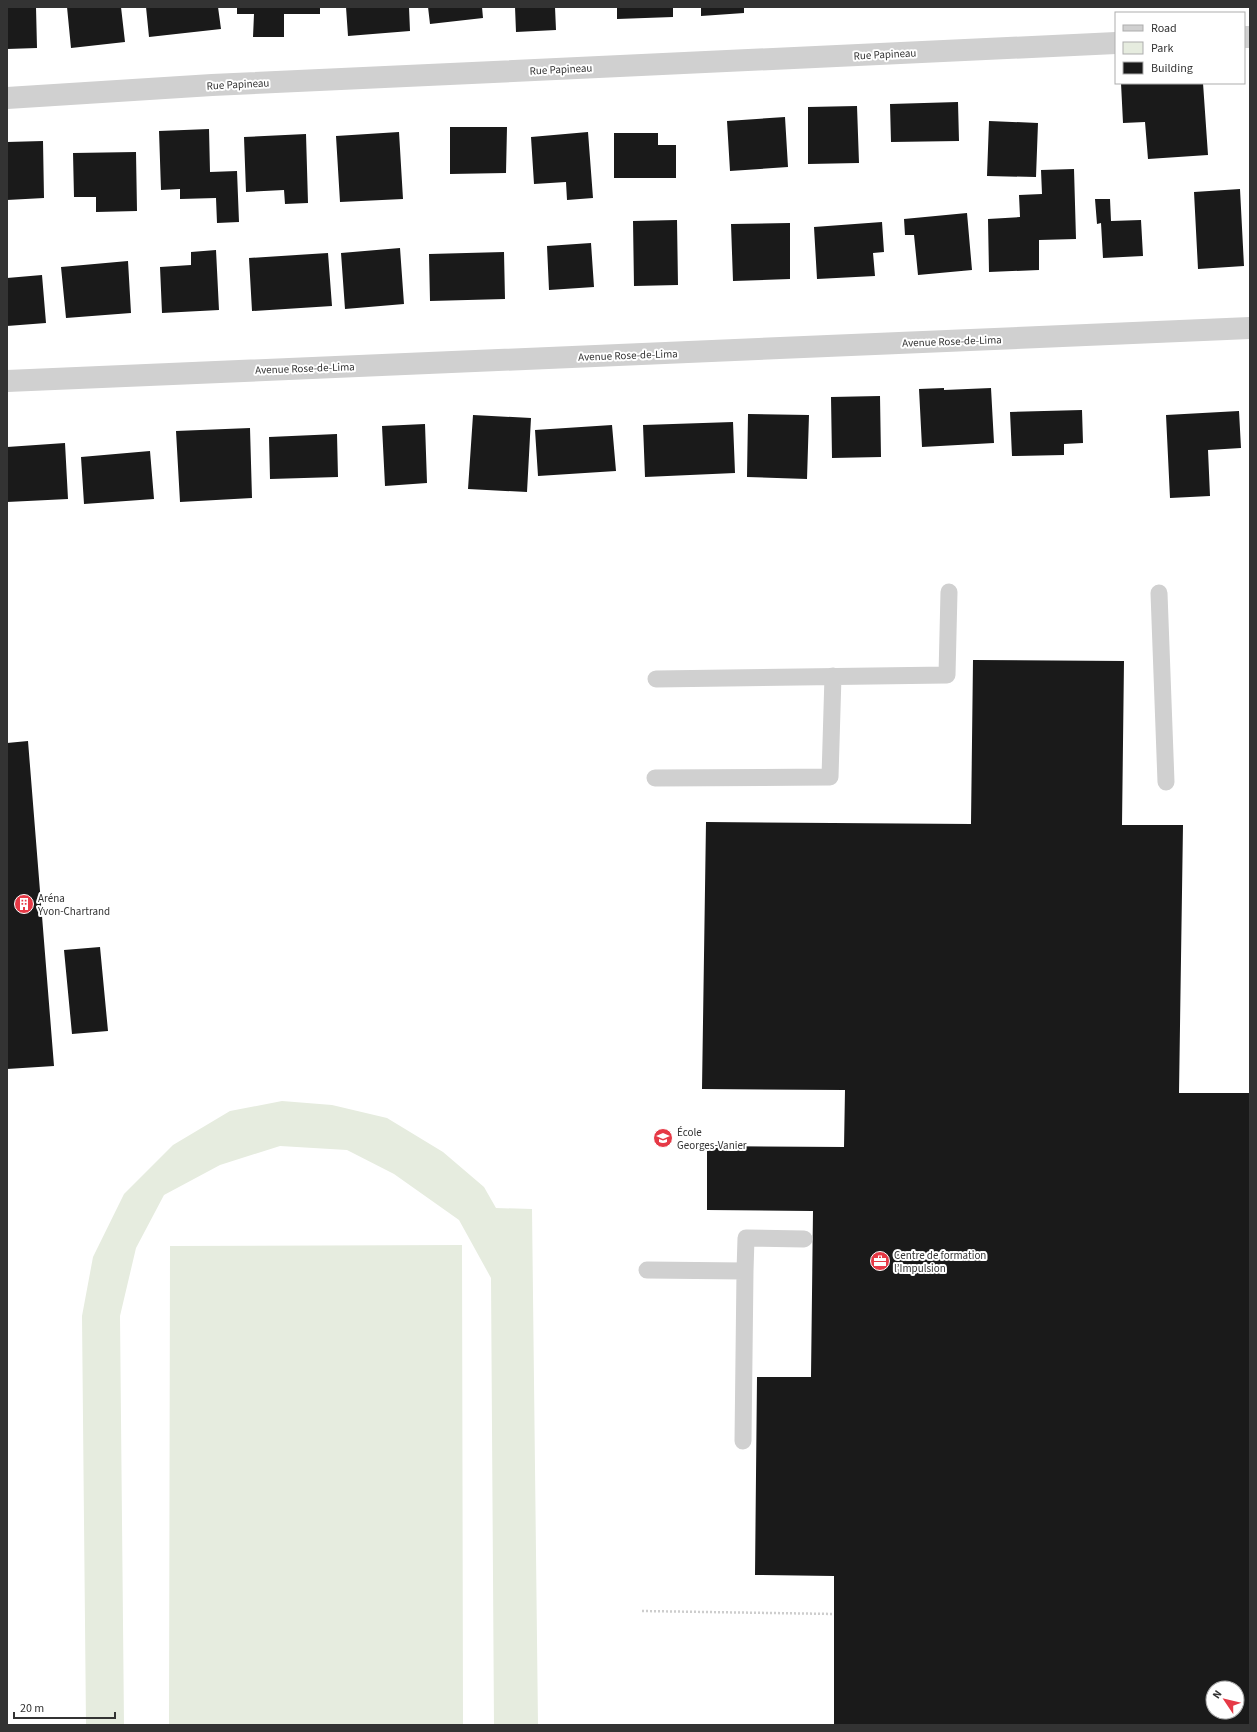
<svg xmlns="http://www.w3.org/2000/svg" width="1257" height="1732" font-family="'Source Sans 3',sans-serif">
<rect width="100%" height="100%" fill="#fff"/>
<!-- green -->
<path fill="#e6ecdf" d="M282,1101L332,1105L387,1118L443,1152L484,1187L496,1208L532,1209L538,1725H494L491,1278L459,1220L394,1174L347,1150L280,1146L220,1165L164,1195L136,1248L120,1316L124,1725H86L82,1316L93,1257L124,1194L173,1145L230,1111Z
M462,1245L463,1725H169L170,1246Z"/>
<!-- building -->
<path fill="#1a1a1a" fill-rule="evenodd" d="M7,7H36L37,48L7,49Z
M67,7H121L125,42L71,48Z
M146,7H218L221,29L149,37Z
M237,7H320V14H284V37H253L254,14H237Z
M346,7H409L410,31L348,36Z
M428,7H482L483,18L430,24Z
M515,7H555L556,30L516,32Z
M617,7H673V17L617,19Z
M701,7H744V13L701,16Z
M1121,83H1203L1208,155L1148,159L1145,122L1123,123Z
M958,102L959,141L891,142L890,104Z
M857,106L859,163L808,164V107Z
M785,117L788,167L730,171L727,121Z
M989,121L1038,123L1036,177L987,176Z
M450,127H507L506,173L450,174Z
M209,129L210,172L237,171L239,222L217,223L216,198L180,199V189L161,190L159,131Z
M399,132L403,199L340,202L336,136Z
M588,132L593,198L567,200L566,182L534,184L531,137Z
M614,133H658V145H676V178H614Z
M306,134L308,203L285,204L284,190L246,192L244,137Z
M43,141L44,198L7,200V142Z
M136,152L137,211L96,212V197H74L73,153Z
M1074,169L1076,239L1039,240V270L989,272L988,219L1020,217L1019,195L1042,194L1041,170Z
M1240,189L1244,266L1198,269L1194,192Z
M1095,199H1110L1111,221L1141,220L1143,256L1103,258L1101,223L1097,224Z
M967,213L972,270L918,275L914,235H905L904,219Z
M677,220L678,285L634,286L633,221Z
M882,222L884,252L873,253L875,276L817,279L814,227Z
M790,223V279L733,281L731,224Z
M591,243L594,287L549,290L547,246Z
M400,248L404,304L345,309L341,253Z
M216,250L219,310L162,313L160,267L191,265V252Z
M504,252L505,299L430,301L429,254Z
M328,253L332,306L252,311L249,258Z
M128,261L131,313L66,318L61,267Z
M42,275L46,323L7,326V278Z
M944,388V390L991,388L994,443L922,447L919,389Z
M880,396L881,457L832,458L831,397Z
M1082,410L1083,443L1064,444V455L1012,456L1010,412Z
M1239,411L1241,448L1208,450L1210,496L1170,498L1166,415Z
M748,414L809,415L807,479L747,477Z
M473,415L531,418L527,492L468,489Z
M733,422L735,473L645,477L643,425Z
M425,424L427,483L385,486L382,426Z
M612,425L616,471L538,476L535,430Z
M250,428L252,498L180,502L176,431Z
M337,434L338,477L270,479L269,437Z
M65,443L68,499L7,502V447Z
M150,451L154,499L84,504L81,457Z
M973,660L1124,661L1122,825H1183L1179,1093H1250V1725H834V1576L755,1575L757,1377H811L813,1211L707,1210V1146L844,1147L845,1090L702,1089L706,822L971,824ZM1213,1688H1237V1712H1213Z
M28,741L54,1066L7,1069V743Z
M100,947L108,1031L72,1034L64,950Z"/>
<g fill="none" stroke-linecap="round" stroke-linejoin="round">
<!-- path -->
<path stroke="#cdcdcd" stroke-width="2.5" stroke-dasharray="2 2" stroke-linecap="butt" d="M642,1611L834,1614"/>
<!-- service -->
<path stroke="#d0d0d0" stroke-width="17" d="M1159,593L1166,782
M656,679L947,675L949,592
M655,778L830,777L833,676
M647,1270L745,1271L743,1441
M745,1271L746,1238L804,1239"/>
<!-- minor -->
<path stroke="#d0d0d0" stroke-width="22" d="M1244,37H1250
M7,98L212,85L1116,43
M7,381L1250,328"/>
</g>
<!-- icons -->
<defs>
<symbol id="building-disc" viewBox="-11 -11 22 22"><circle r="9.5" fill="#e63946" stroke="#fff"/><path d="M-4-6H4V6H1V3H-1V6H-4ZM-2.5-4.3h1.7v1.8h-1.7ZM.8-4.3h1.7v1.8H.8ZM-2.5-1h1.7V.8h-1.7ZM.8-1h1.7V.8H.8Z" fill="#fff"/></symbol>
<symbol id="school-disc" viewBox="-11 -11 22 22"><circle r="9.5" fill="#e63946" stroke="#fff"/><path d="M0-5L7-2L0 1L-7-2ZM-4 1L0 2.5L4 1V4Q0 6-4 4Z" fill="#fff"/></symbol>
<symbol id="office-disc" viewBox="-11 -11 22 22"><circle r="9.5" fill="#e63946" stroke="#fff"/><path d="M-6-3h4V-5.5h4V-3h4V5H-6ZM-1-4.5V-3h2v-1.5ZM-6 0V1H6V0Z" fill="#fff"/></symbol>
</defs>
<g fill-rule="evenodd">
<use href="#building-disc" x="13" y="893" width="22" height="22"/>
<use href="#school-disc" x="652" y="1127" width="22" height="22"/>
<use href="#office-disc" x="869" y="1250" width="22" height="22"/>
</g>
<g text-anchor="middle" stroke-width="4" stroke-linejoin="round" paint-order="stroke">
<!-- street labels -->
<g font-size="11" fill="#333" stroke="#fff">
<text transform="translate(885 54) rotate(-3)" y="4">Rue Papineau</text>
<text transform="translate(561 69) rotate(-3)" y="4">Rue Papineau</text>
<text transform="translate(238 84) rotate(-3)" y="4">Rue Papineau</text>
<text transform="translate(952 341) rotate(-2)" y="4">Avenue Rose-de-Lima</text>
<text transform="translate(628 355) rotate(-2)" y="4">Avenue Rose-de-Lima</text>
<text transform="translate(305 368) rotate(-2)" y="4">Avenue Rose-de-Lima</text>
</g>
<!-- poi labels -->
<g font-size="11" fill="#333" stroke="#fff" text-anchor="start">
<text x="38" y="902">Aréna<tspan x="38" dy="13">Yvon-Chartrand</tspan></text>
<text x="677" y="1136">École<tspan x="677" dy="13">Georges-Vanier</tspan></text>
<text x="894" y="1259">Centre de formation<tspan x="894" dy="13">l’Impulsion</tspan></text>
</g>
</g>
<!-- border -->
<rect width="1257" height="1732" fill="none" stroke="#333333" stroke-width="16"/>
<!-- legend -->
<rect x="1115" y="12" width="130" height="72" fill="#ffffff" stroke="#adadad"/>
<rect x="1123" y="25" width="20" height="6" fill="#d0d0d0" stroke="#adadad"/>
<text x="1151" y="32" font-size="12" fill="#333333">Road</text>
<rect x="1123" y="42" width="20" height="12" fill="#e6ecdf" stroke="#adadad"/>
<text x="1151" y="52" font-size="12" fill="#333333">Park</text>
<rect x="1123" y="62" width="20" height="12" fill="#1a1a1a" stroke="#adadad"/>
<text x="1151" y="72" font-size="12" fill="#333333">Building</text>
<!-- north arrow -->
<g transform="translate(1225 1700) rotate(305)"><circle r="19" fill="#ffffff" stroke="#adadad"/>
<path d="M0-3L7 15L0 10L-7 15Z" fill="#e63946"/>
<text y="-6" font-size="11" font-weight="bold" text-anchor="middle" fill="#333333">N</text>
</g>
<!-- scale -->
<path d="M14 1712v6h101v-6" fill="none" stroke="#333333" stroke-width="2"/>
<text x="20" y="1712" font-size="12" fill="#333333" stroke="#ffffff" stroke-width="3" paint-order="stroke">20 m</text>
</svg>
